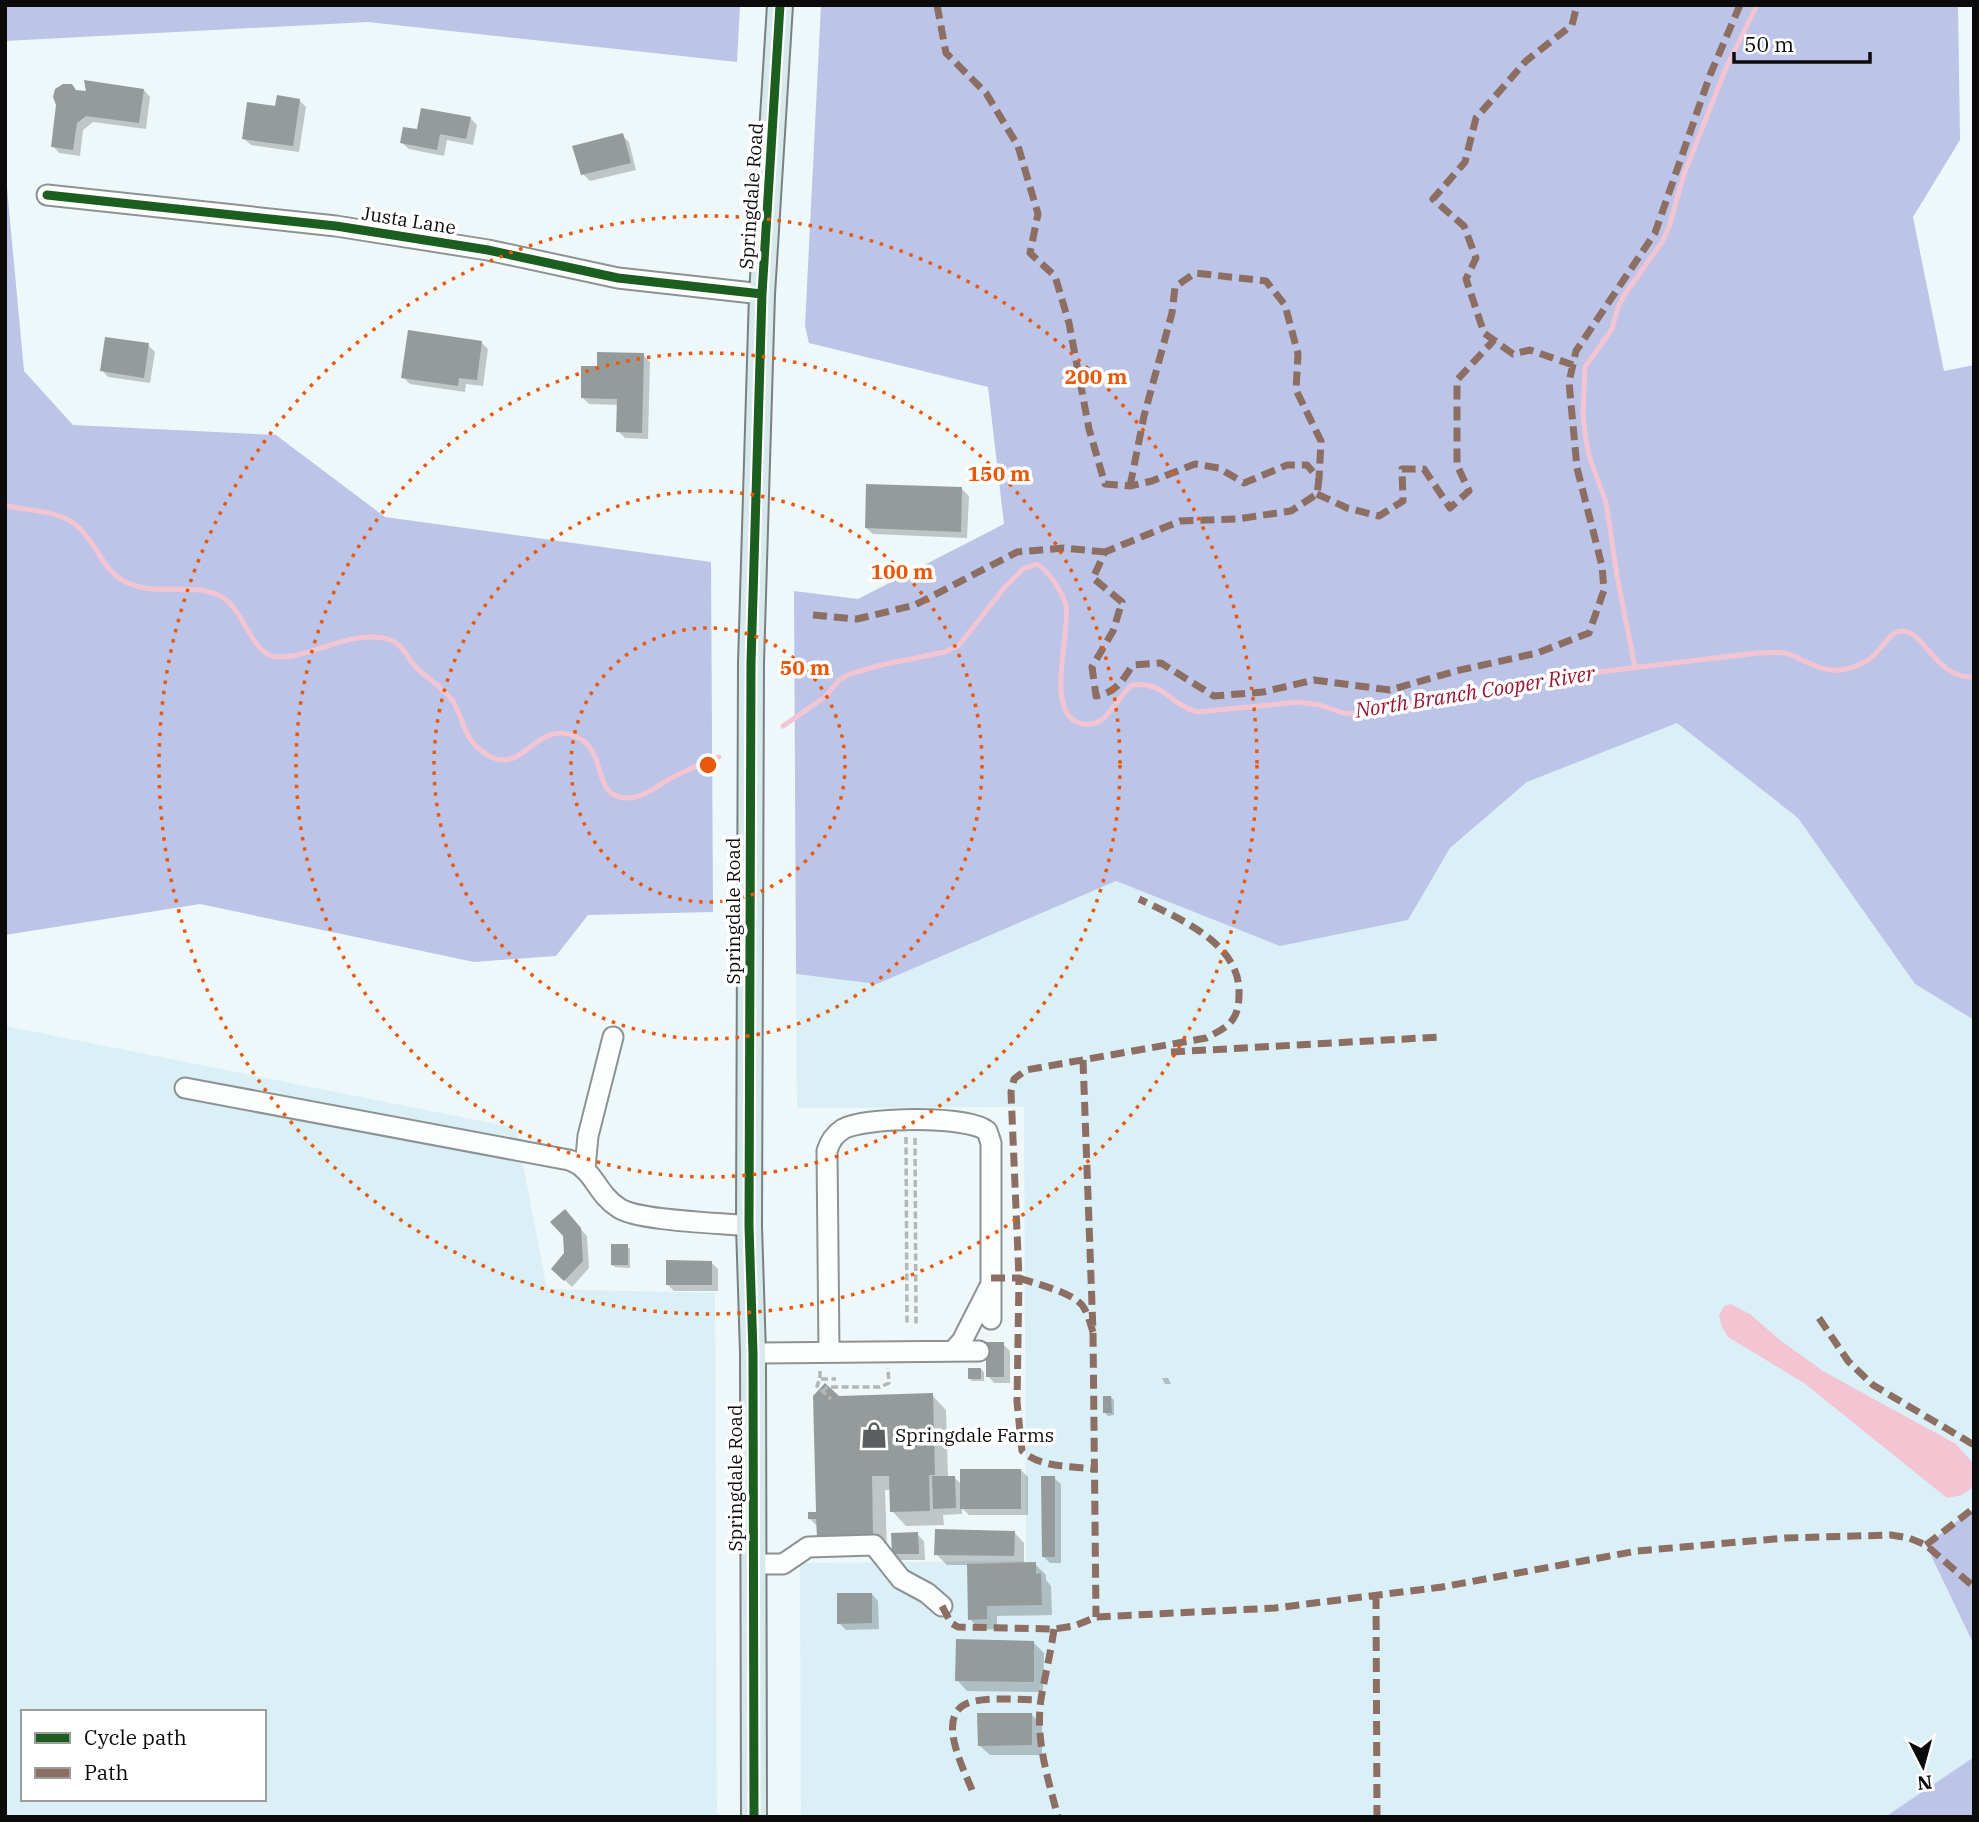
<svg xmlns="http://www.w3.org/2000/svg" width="1979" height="1822" font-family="'IBM Plex Serif',serif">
<rect width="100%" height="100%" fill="#eef8fa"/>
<!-- farmland -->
<path fill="#daeff6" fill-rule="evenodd" d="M1677,723L1798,818L1915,984L1974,1020V1508L1926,1545L1974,1645V1757L1885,1817H801L800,1563L1026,1561L1024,1107L797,1108L796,974L877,984L1116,881L1280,945L1408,920L1450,848L1527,782Z
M5,1026L516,1128L547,1289L715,1293L717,1817H5ZM23,1712H264V1799H23Z"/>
<!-- forest -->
<path fill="#bcc4e7" d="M5,5H740L737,62L368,22L5,41Z
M821,5H1958L1960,140L1913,217L1944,371L1974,365V1020L1915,984L1798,818L1677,723L1527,782L1450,848L1408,920L1280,946L1116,881L877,984L796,974L794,591L858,599L1004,524L988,387L809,343L805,326Z
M5,166L24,371L73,425L276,435L385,517L711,562L713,912L588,915L556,956L474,962L200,904L5,935Z
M1974,1508V1645L1926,1545Z
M1974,1757V1817H1885Z"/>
<!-- water -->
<path fill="#f3c5d3" d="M1731,1304L1750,1314L1780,1340L1823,1371L1956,1444L1972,1462L1973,1487L1962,1495L1947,1498L1804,1383L1728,1337L1722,1327L1719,1316L1724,1306Z"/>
<!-- shadow -->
<path fill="#0003" d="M144,90L150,97L146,129L93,122L83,130L80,156L59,153L53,146L77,91Z
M299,100L306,107L299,152L251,145L244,139L277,108Z
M470,118L477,125L473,145L447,140L444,156L409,149L402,143L418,131Z
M622,135L629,142L636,170L590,181L583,174Z
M481,342L488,349L483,386L466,384L465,392L410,384L403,377Z
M148,345L155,352L150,383L108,377L102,370Z
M643,355L650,362L648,439L625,438L618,431L619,405L589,404L582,397L598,368Z
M962,489L969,496L967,538L873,534L866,528Z
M571,1218L587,1236L589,1268L572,1287L553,1269L566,1254Z
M627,1246L630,1249V1268L615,1267L612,1265Z
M711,1262L718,1269V1291H674L668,1285Z
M1003,1344L1010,1351V1383H994L988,1376Z
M981,1369L984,1372V1381H972L969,1378Z
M1162,1378H1168L1171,1384H1165Z
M932,1395L946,1410L948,1477H954L962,1485L1021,1470L1028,1477V1515H969L962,1508V1514L943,1515L944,1525L906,1526L892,1511L891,1490H885L887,1549L833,1550L818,1536V1527L810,1519L818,1513L838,1398Z
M1111,1397L1114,1400V1415L1108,1416L1105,1413Z
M1054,1478L1061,1484V1563H1050L1043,1556Z
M1014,1532L1024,1543V1564H1035L1046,1575V1580L1051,1586L1052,1615L997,1616V1629L980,1630L970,1619L969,1565H947L936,1554Z
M917,1534L924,1541L925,1560H900L894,1553Z
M872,1594L878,1601L879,1629L846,1630L839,1623Z
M1033,1642L1044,1653L1043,1692L967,1691L957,1680Z
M1031,1714L1042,1725V1755H990L979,1745Z"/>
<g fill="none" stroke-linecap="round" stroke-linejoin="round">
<!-- stream -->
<path stroke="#f3c5d3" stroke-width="5" d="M5,505C28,512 56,509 76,525C97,542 102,572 128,583C158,597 194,581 222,597C243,609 251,650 272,656C302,664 351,626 391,640C403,645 407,658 416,667C428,680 445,688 454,703C462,717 464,734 475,745C519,788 530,724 569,734C613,746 587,798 628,798C645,798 660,783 675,776C689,769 704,763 719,757
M1635,667L1617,576L1606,502L1590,459L1586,441L1583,415L1585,367L1612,329L1618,307L1625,294L1662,242L1669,227L1684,174L1726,68L1757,5
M783,726L825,697L839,680L850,674L881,665L945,652L959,645L1005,587L1023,569L1036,564C1048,569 1063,593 1066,606C1071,633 1044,710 1079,723C1086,726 1094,724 1100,721C1113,712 1120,695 1132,685C1165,681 1170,705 1197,712L1299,702L1320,705L1343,713L1370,714L1423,700L1474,694L1523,681L1757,653C1767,653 1780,651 1789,654C1809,662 1823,674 1846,669C1855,667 1864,663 1871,658C1882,650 1889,631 1903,631C1926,633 1936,679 1974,677"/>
</g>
<!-- building -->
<path fill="#959b9b" d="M84,80L144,89L139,123L86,116L77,123L73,150L51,147L56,105L53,97L55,89L63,84H72L76,90L86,91Z
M277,95L300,99L293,146L242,139L247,102L275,106Z
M421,108L471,117L466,139L440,134L437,150L400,143L403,127L417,129Z
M623,133L631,163L581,175L572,146Z
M408,330L482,341L477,380L459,378L458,386L401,378Z
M105,337L149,343L144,378L100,371Z
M597,352L644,353L642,433L616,432L617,399L581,398V366H597Z
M866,484L962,487L961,532L865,528Z
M565,1209L581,1228L583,1261L564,1281L551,1269L564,1253L563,1236L550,1222Z
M611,1244H628V1265H611Z
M666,1260L712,1261V1285H666Z
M986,1342H1004V1377H986Z
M968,1368H981V1379H968Z
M825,1383L839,1396L933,1393L935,1475H929L930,1511L890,1512L889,1476H872L873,1535L817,1537L816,1519H808V1512H816L813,1396Z
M1103,1396H1111L1112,1413H1103Z
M960,1469H1021V1509H960Z
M932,1476H955L956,1508L933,1509Z
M1041,1476H1055V1557H1042Z
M935,1529L1015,1531L1014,1556L934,1555Z
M918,1532L919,1554H892L891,1533Z
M1036,1562V1574L1041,1573L1042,1605L987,1606V1619L968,1620L967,1564Z
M837,1593H872V1623L837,1624Z
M956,1639L1034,1641V1682L955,1681Z
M977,1713H1032V1745L978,1746Z"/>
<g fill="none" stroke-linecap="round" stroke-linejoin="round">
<defs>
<path id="minor" d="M47,195L336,226L488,250L618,278L762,294
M185,1088L569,1160C595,1169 595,1193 619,1208C638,1221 722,1223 749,1226
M585,1168L588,1136L613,1037
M953,1351L962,1341L989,1288
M829,1352L827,1151C830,1141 834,1135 843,1129C865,1117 967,1115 987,1131L991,1143V1319
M753,1353L979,1351
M753,1564H783L808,1547L874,1545L901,1579L927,1593L942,1606"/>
<path id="major" d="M754,1817L753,1353L749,1226L751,663L762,294L780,5"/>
</defs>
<!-- minor casing -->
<use href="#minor" stroke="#8d9293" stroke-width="23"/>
<!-- major casing -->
<use href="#major" stroke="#7a7f80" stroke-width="28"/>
<!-- path -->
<path stroke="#b5b7b7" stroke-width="3.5" stroke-dasharray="7 3.5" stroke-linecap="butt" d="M906,1137L907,1325
M915,1138L916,1325
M820,1371V1379L817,1386L831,1399
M821,1379H836
M823,1392L827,1387H880L889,1383L888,1368"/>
<!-- minor -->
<use href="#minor" stroke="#fcfefe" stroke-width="19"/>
<!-- major -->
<use href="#major" stroke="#d7e9ec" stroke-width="24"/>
<!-- quiet -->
<path stroke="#8d6e63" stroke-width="7" stroke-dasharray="14 7" stroke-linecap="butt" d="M937,5L946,53L986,93L1018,146L1038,214L1030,253L1055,276L1069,323L1089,429L1105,484L1130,486L1152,481L1195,464L1219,468L1244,483L1287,465H1307L1319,479L1317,494L1291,511L1237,519L1180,521L1105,552L1093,578L1122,602L1113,631L1092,667L1096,696C1117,692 1121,682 1133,665L1161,663L1214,696L1263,692L1314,680L1390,690L1456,671L1537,653L1589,633L1604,590L1602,566L1577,468L1569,382L1576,351L1655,233L1710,75L1740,5
M1573,365L1530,350L1513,354L1484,333L1466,279L1476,258L1464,226L1433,199L1465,162L1476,118L1526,61L1572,25L1577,5
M1130,486L1144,416L1172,313L1175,287L1195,273L1266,281L1285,305L1298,354L1296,390L1321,441L1319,479
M1317,494L1347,508L1379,516L1403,501L1402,469H1424L1450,508L1469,491L1457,465V380L1494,340
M813,615L857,619L915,605L1017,552L1064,548L1105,552
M1171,1052L1440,1037
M1083,1060L1093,1332L1096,1617
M991,1278H1019L1017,1402L1022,1451C1041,1468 1070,1466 1094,1469
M1819,1318L1848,1361L1873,1385L1974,1445
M1093,1332C1090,1323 1088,1313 1082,1305C1071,1292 1036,1284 1019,1278L1011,1092L1014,1079L1026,1070L1206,1038C1228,1027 1239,1021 1239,994C1241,943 1178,918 1139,899
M1926,1545L1974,1508
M1376,1595L1377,1817
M942,1606L951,1623L958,1627L1054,1629L1074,1626L1096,1617L1275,1608L1442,1587L1637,1551L1785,1538L1891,1535L1909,1538L1926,1545L1974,1587
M1054,1629C1051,1652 1045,1675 1041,1699C1035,1739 1048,1779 1058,1817
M972,1790C962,1765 932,1709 975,1701C995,1697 1020,1700 1041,1700"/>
<defs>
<path id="cycleway" d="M47,195L336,226L488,250L618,278L762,294
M754,1817L753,1353L749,1226L751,663L762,294L780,5"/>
</defs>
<!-- cycleway casing -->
<use href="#cycleway" stroke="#fff" stroke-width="13"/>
<!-- cycleway -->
<use href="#cycleway" stroke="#1b5e20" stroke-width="9"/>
</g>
<!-- distance rings -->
<g fill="none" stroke="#e8590c" stroke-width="3.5" stroke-dasharray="3.5 7">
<circle cx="708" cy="765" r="137"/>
<circle cx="708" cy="765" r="274"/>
<circle cx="708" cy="765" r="412"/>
<circle cx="708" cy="765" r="549"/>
</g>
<!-- icons -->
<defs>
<symbol id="shop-bare" viewBox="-9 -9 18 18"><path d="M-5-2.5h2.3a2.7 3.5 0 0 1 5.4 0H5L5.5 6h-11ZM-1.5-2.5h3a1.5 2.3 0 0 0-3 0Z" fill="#5a5e5f" stroke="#fff" stroke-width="2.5" paint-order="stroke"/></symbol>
</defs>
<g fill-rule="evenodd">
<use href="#shop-bare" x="855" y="1416" width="38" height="38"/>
</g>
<g text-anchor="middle" stroke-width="7" stroke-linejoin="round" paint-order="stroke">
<!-- street labels -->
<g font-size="19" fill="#0b0b0b" stroke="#fff">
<text transform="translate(751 196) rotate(-86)" y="7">Springdale Road</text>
<text transform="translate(409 220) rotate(9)" y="7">Justa Lane</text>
<text transform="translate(733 911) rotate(-90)" y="7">Springdale Road</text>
<text transform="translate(735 1478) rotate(-90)" y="7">Springdale Road</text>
</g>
<!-- poi labels -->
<g font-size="19" fill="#0b0b0b" stroke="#fff" text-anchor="start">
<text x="895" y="1442">Springdale Farms</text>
</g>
<!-- water labels -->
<g font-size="21" font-style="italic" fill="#9a1732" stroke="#fff">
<text transform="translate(1475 692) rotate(-9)" y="7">North Branch Cooper River</text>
</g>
</g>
<circle cx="708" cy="765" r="10" fill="#e8590c" stroke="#fff" stroke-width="3.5"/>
<g font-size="21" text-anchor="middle" font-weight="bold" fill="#e8590c" stroke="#fff" stroke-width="7" stroke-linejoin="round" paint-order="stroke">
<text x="1096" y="384">200 m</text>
<text x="999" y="481">150 m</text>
<text x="902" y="579">100 m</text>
<text x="805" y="675">50 m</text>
</g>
<!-- border -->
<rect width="1979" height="1822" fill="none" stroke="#0b0b0b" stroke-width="14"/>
<!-- legend -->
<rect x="21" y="1710" width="245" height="91" fill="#ffffff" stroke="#9d9d9d" stroke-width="2"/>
<rect x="35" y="1733" width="35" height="10" fill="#1b5e20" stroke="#9d9d9d" stroke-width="2"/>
<text x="84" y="1745" font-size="21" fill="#0b0b0b">Cycle path</text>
<rect x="35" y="1768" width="35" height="10" fill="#8d6e63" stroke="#9d9d9d" stroke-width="2"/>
<text x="84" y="1780" font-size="21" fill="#0b0b0b">Path</text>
<!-- north arrow -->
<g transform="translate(1923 1766) rotate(174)" stroke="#ffffff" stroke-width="5" paint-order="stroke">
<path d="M0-5L12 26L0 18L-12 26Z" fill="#0b0b0b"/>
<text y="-10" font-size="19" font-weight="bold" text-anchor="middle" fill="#0b0b0b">N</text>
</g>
<!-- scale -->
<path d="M1734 52v10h136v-10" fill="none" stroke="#0b0b0b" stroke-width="3.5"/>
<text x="1744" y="52" font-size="21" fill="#0b0b0b" stroke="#ffffff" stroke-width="5" paint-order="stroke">50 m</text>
</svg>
